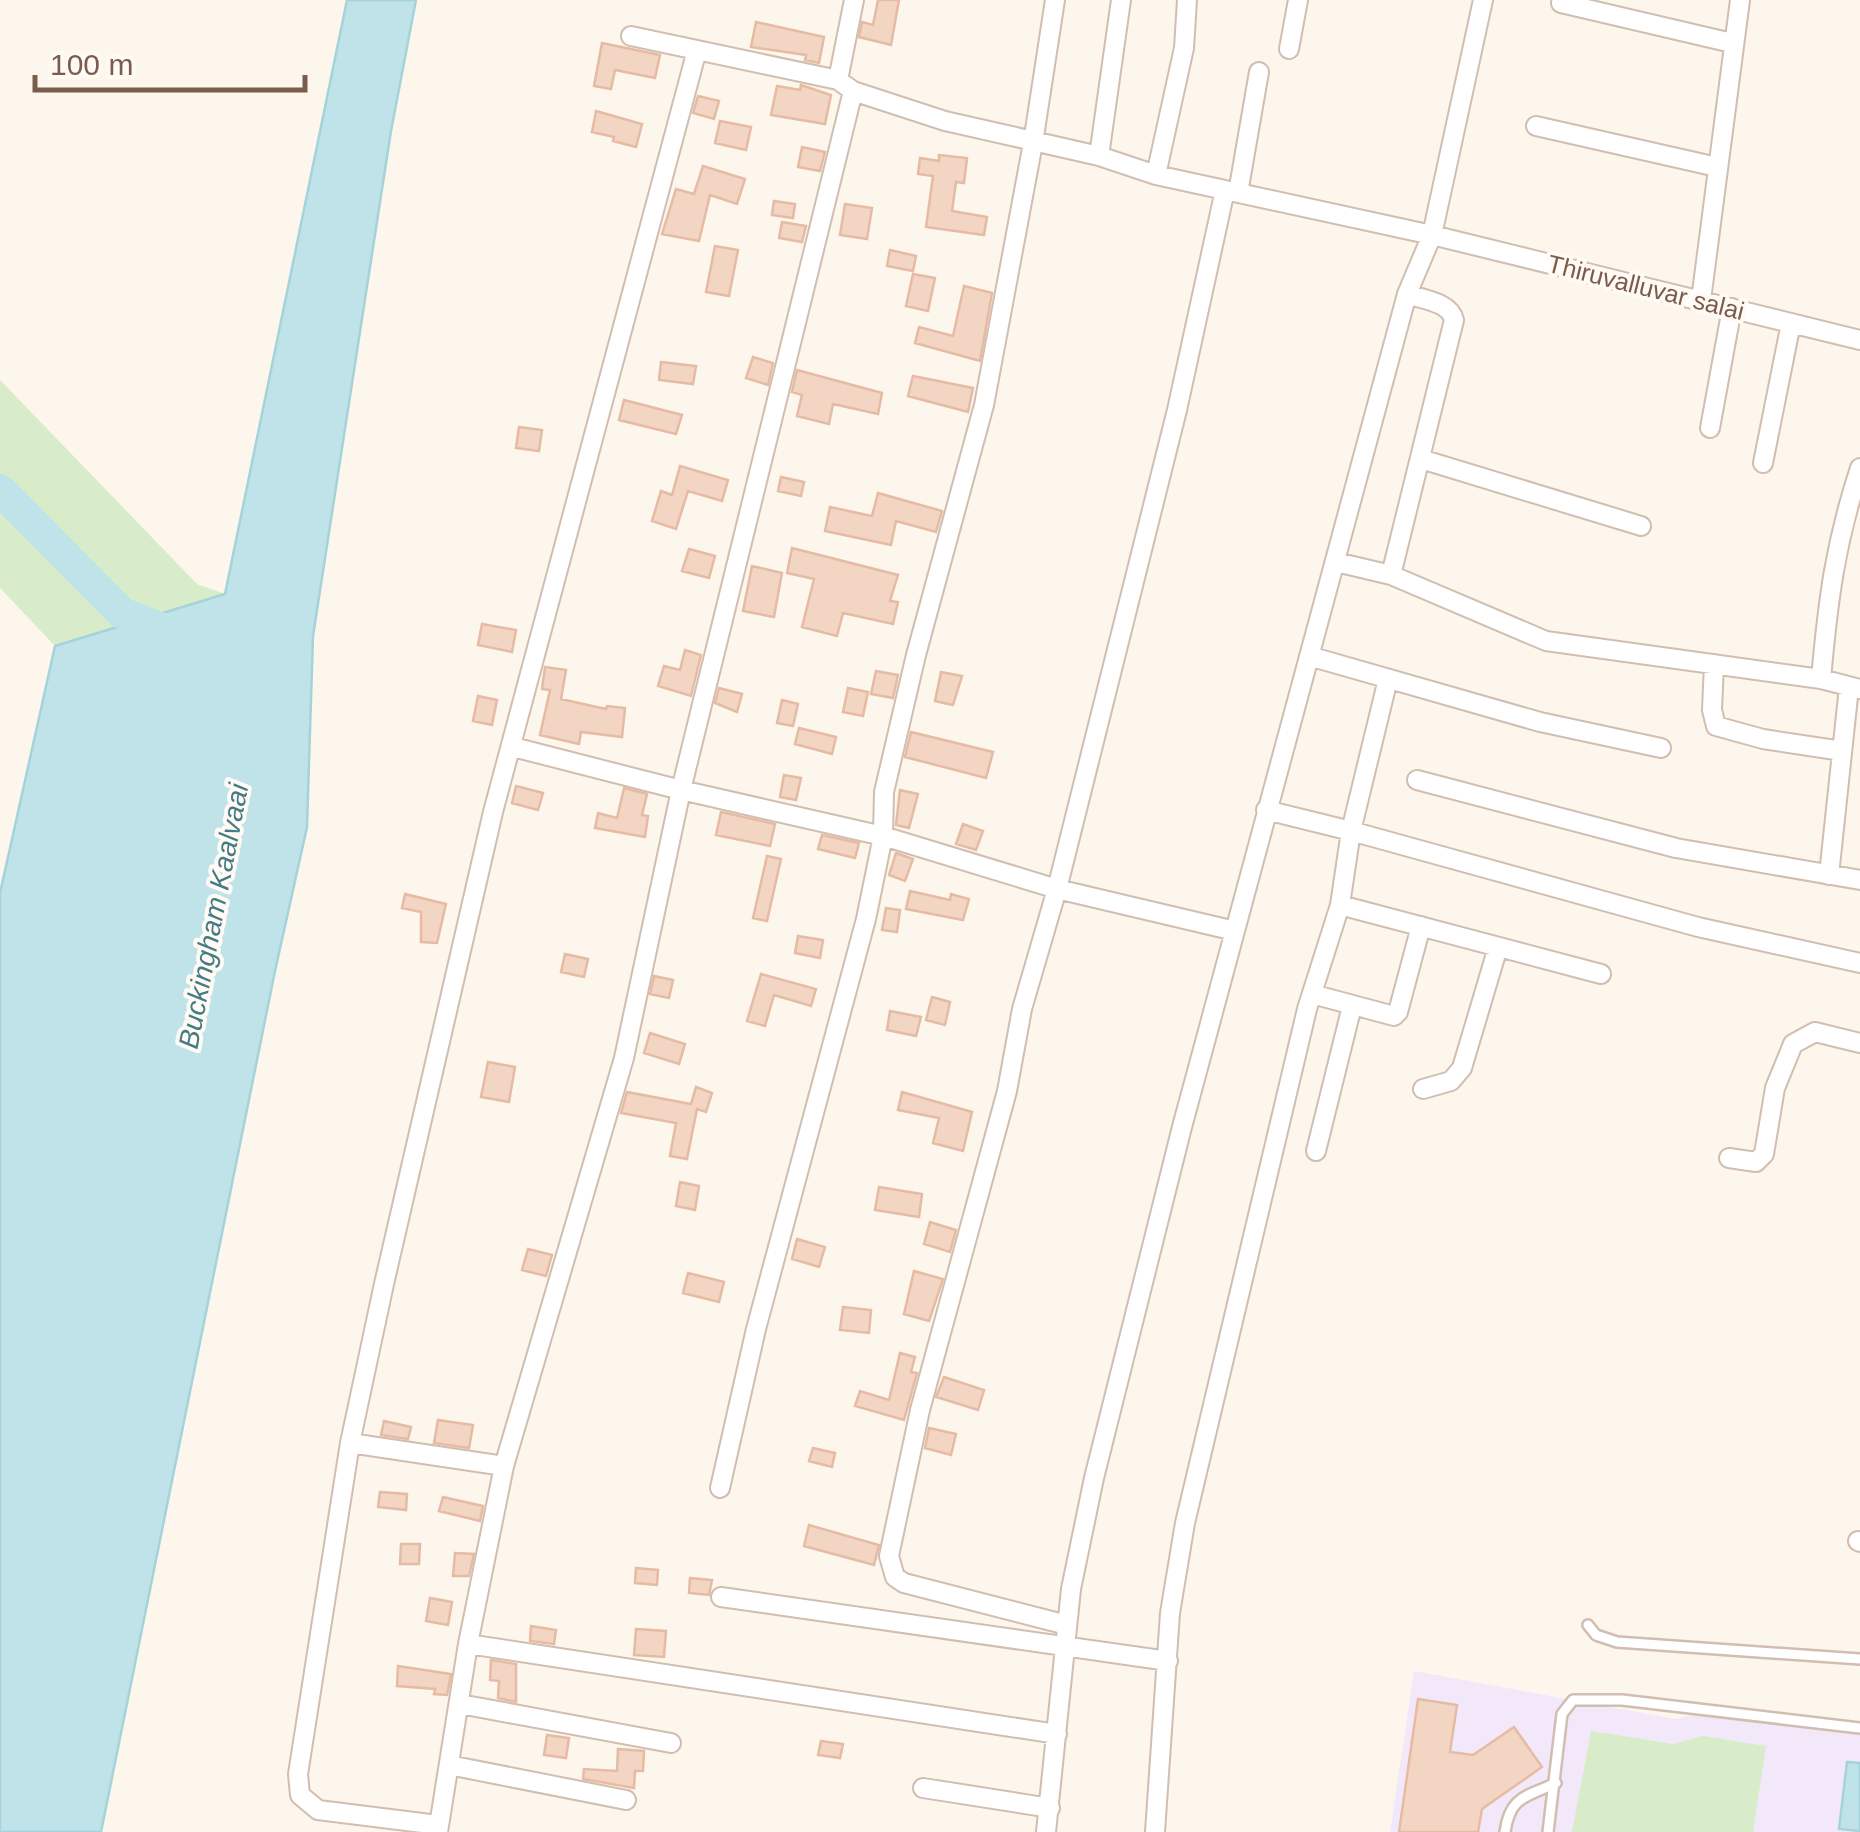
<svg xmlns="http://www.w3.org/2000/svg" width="1860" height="1832" font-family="Arial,sans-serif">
<rect width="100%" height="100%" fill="#fdf6ec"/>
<!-- education -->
<path fill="#f3e8fa" d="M1414,1671L1676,1719L1697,1714L1860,1734V1832H1390Z"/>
<!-- green -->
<path fill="#d8ecc9" d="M0,380L197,584L225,594L55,646L0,588Z
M1591,1731L1673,1744L1703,1736L1766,1746L1753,1832H1572Z"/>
<!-- water -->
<path fill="#bfe3e8" stroke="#a5d3da" stroke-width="2.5" d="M347,0H416L391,131L313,636L307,827L275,971L101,1832H0V893L55,646L225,594Z
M1847,1762L1860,1763V1831L1839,1829Z"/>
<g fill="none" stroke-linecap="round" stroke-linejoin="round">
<!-- river -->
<path stroke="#bfe3e8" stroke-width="32" d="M0,490L122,613L180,636"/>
</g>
<!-- building -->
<path fill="#f3d5c3" stroke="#e6bba3" stroke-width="2.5" d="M878,0H899L891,45L859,37L862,22L873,25Z
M756,22L824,37L819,63L805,60L806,55L751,47Z
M602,43L660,55L655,78L615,70L611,89L594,86Z
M801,85L831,95L825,124L771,115L777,86L800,90Z
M698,96L719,101L714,119L693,113Z
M596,111L642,124L636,147L613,141L614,137L592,132Z
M720,121L751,127L746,150L715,143Z
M802,147L825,152L820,171L798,167Z
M939,155L967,158L964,183L956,182L952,211L987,217L984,235L926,227L933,176L918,174L920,158L939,161Z
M703,166L745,179L737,204L710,195L699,241L662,234L676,189L694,194Z
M774,201L795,204L793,218L772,215Z
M845,204L872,208L867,239L840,235Z
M782,222L806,226L802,242L779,238Z
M715,246L738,250L729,296L706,292Z
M890,250L916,256L913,271L887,266Z
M913,274L935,278L928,311L906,306Z
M964,286L992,293L980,361L915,343L919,327L953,336Z
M753,357L773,363L768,385L746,378Z
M661,362L696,366L693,384L659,380Z
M797,370L882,393L878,414L833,404L829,424L797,416L802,395L792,392Z
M913,376L973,388L968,412L908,396Z
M624,400L682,415L676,434L619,420Z
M519,427L542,430L539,451L516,448Z
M680,466L728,480L722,501L688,491L676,529L652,521L661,491L672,495Z
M781,477L804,482L801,496L778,491Z
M878,493L942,511L936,532L896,521L891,545L825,531L830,507L872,516Z
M792,548L898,575L890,601L898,602L893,624L843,613L837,636L802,627L814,579L787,573Z
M689,549L715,556L709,578L682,571Z
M752,566L782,573L774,617L743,611Z
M482,624L516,630L512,652L478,645Z
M685,650L701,655L691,696L658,686L664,666L680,670Z
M545,667L566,670L561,699L606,709L607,706L625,708L622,737L581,732L579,744L540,735L550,690L542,689Z
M876,671L898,675L893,698L871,694Z
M941,672L962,676L953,705L935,701Z
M719,688L742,694L737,712L715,703Z
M848,688L868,692L863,716L843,712Z
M478,696L497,700L492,725L473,721Z
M782,700L798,704L793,726L777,723Z
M799,728L836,737L832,754L795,744Z
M911,732L993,752L986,778L905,757Z
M784,775L801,778L796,800L780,797Z
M516,786L543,793L538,810L512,803Z
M624,788L647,794L642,815L648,816L645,837L595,828L598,813L617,818Z
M900,790L918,794L909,828L896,825Z
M721,812L775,824L770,846L716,835Z
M963,824L983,831L976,850L956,844Z
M822,835L859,843L855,858L818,849Z
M896,853L913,859L905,881L889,875Z
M767,856L781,859L767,921L753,918Z
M910,891L950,900L951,894L969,899L963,920L906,909Z
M405,894L446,904L437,943L421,942V912L402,908Z
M886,908L900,910L897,932L882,930Z
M798,936L823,940L820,958L795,953Z
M565,954L588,959L584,977L561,972Z
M761,974L816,989L811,1006L774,995L765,1026L747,1021Z
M654,976L673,980L669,998L650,994Z
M932,997L950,1002L945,1025L926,1020Z
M890,1011L921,1017L916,1036L887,1030Z
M650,1033L685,1044L679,1064L644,1053Z
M488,1062L515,1067L509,1102L481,1097Z
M696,1087L712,1093L706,1112L697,1109L687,1159L670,1156L676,1123L621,1113L627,1092L691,1104Z
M902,1092L972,1112L963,1151L933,1143L939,1118L898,1110Z
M680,1182L699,1186L695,1210L676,1206Z
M879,1187L922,1194L919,1217L875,1210Z
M930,1222L956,1230L950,1252L924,1244Z
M797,1239L825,1247L819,1267L792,1259Z
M528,1249L552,1255L546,1276L522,1270Z
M914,1271L943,1279L929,1321L904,1314Z
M688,1273L724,1282L719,1302L683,1293Z
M843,1307L871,1310L869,1333L840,1330Z
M900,1353L915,1357L911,1372L917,1373L904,1420L855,1406L860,1391L889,1400Z
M944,1377L984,1390L978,1410L936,1397Z
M438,1420L473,1425L469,1448L434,1443Z
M384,1421L411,1427L408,1439L381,1435Z
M929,1428L956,1434L951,1455L925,1448Z
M813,1448L835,1453L832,1467L809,1461Z
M380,1492L407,1494L406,1510L378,1507Z
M443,1497L483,1506L480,1521L439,1511Z
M809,1525L879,1545L874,1565L804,1546Z
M401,1544H420L419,1564H400Z
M455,1553L474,1554L469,1576H453Z
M636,1568L658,1570L657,1585L635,1583Z
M690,1578L712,1580L709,1595L689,1593Z
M430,1598L452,1602L448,1625L426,1621Z
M531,1626L556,1630L554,1644L530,1641Z
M636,1629L666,1631L664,1657L634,1655Z
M491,1660L516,1664V1702L498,1698L499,1681L490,1680Z
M398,1666L451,1674L447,1695L434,1694L435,1689L397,1686Z
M1418,1699L1457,1705L1450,1752L1473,1755L1514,1727L1542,1767L1482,1809L1478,1832H1399Z
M547,1735L569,1738L566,1758L544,1755Z
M821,1741L843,1744L840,1758L818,1755Z
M618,1749L644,1751L643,1771H635L634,1788L583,1779L584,1769L617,1771Z"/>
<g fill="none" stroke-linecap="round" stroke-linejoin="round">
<defs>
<path id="service" d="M1588,1625L1596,1635L1617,1642L1860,1659
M1505,1832C1510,1796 1526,1797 1556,1783
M1548,1832L1562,1714L1573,1700H1622L1860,1728"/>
<path id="minor" d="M1561,3L1732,43
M631,36L838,80L853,91L945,121L1099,156L1156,175L1432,235L1860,340
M1289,49L1298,0
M838,80L854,0
M1536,126L1717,167
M1099,156L1121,0
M1156,175L1184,48L1187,0
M1238,193L1259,72
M1701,300L1740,0
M1710,428L1732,308
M1421,459L1641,526
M1763,463L1791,323
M1336,562L1391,575L1546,641L1821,679L1860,689
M1391,575L1454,320C1450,302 1424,300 1407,294
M1309,656L1540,722L1661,748
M1714,664L1712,710L1716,726L1763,739L1842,751
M1821,679C1828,600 1835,544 1860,468
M513,747L681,790L883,836L1057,889L1235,931
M1417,780L1676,848L1860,880
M1266,810L1351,831L1698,927L1860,963
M1829,875L1849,687
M1340,905L1601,974
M1312,994L1394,1016L1398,1012L1421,926
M1423,1089L1451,1081L1462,1068L1498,947
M1316,1151L1352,1006
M1729,1158L1756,1162L1764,1154L1775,1088L1793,1044L1815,1032L1860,1043
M350,1443L504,1466
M720,1488L756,1329L866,919L883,836L884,792L916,655L984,405L1033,143L1055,0
M1858,1541L1860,1542
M721,1597L1168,1661
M1067,1625L904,1583L895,1577L889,1556L920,1410L1007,1091L1022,1009L1057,889L1177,410L1225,190
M468,1644L504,1466L624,1058L681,790L853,91
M460,1704L671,1743
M449,1765L626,1800
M923,1788L1050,1808
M438,1825L318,1810L300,1795L298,1774L350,1443L384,1284L493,812L697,50
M438,1832L468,1644L1057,1734
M1046,1832L1071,1589L1094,1478L1182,1127L1407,294L1432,235L1483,0
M1155,1832L1170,1613L1185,1523L1307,1009L1340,905L1351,831L1388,679"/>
</defs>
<!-- service casing -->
<use href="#service" stroke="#d1beb0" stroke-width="14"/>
<!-- minor casing -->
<use href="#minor" stroke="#d1beb0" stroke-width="22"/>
<!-- service -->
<use href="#service" stroke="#fff" stroke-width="9"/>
<!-- minor -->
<use href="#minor" stroke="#fff" stroke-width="18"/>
</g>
<g text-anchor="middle" stroke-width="8" stroke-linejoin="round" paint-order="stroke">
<!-- street labels -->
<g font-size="25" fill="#7a5c4d" stroke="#fffaf3">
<text transform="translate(1646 287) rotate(14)" y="9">Thiruvalluvar salai</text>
</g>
<!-- water labels -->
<g font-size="28" font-style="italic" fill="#437c86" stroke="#fffaf3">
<text transform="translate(213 916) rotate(-79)" y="10">Buckingham Kaalvaai</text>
</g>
</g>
<!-- scale -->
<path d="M35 75v15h270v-15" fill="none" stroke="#7a5c4d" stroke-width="5"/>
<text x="50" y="75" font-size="30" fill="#7a5c4d" stroke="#fffaf3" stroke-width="8" paint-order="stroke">100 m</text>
</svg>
